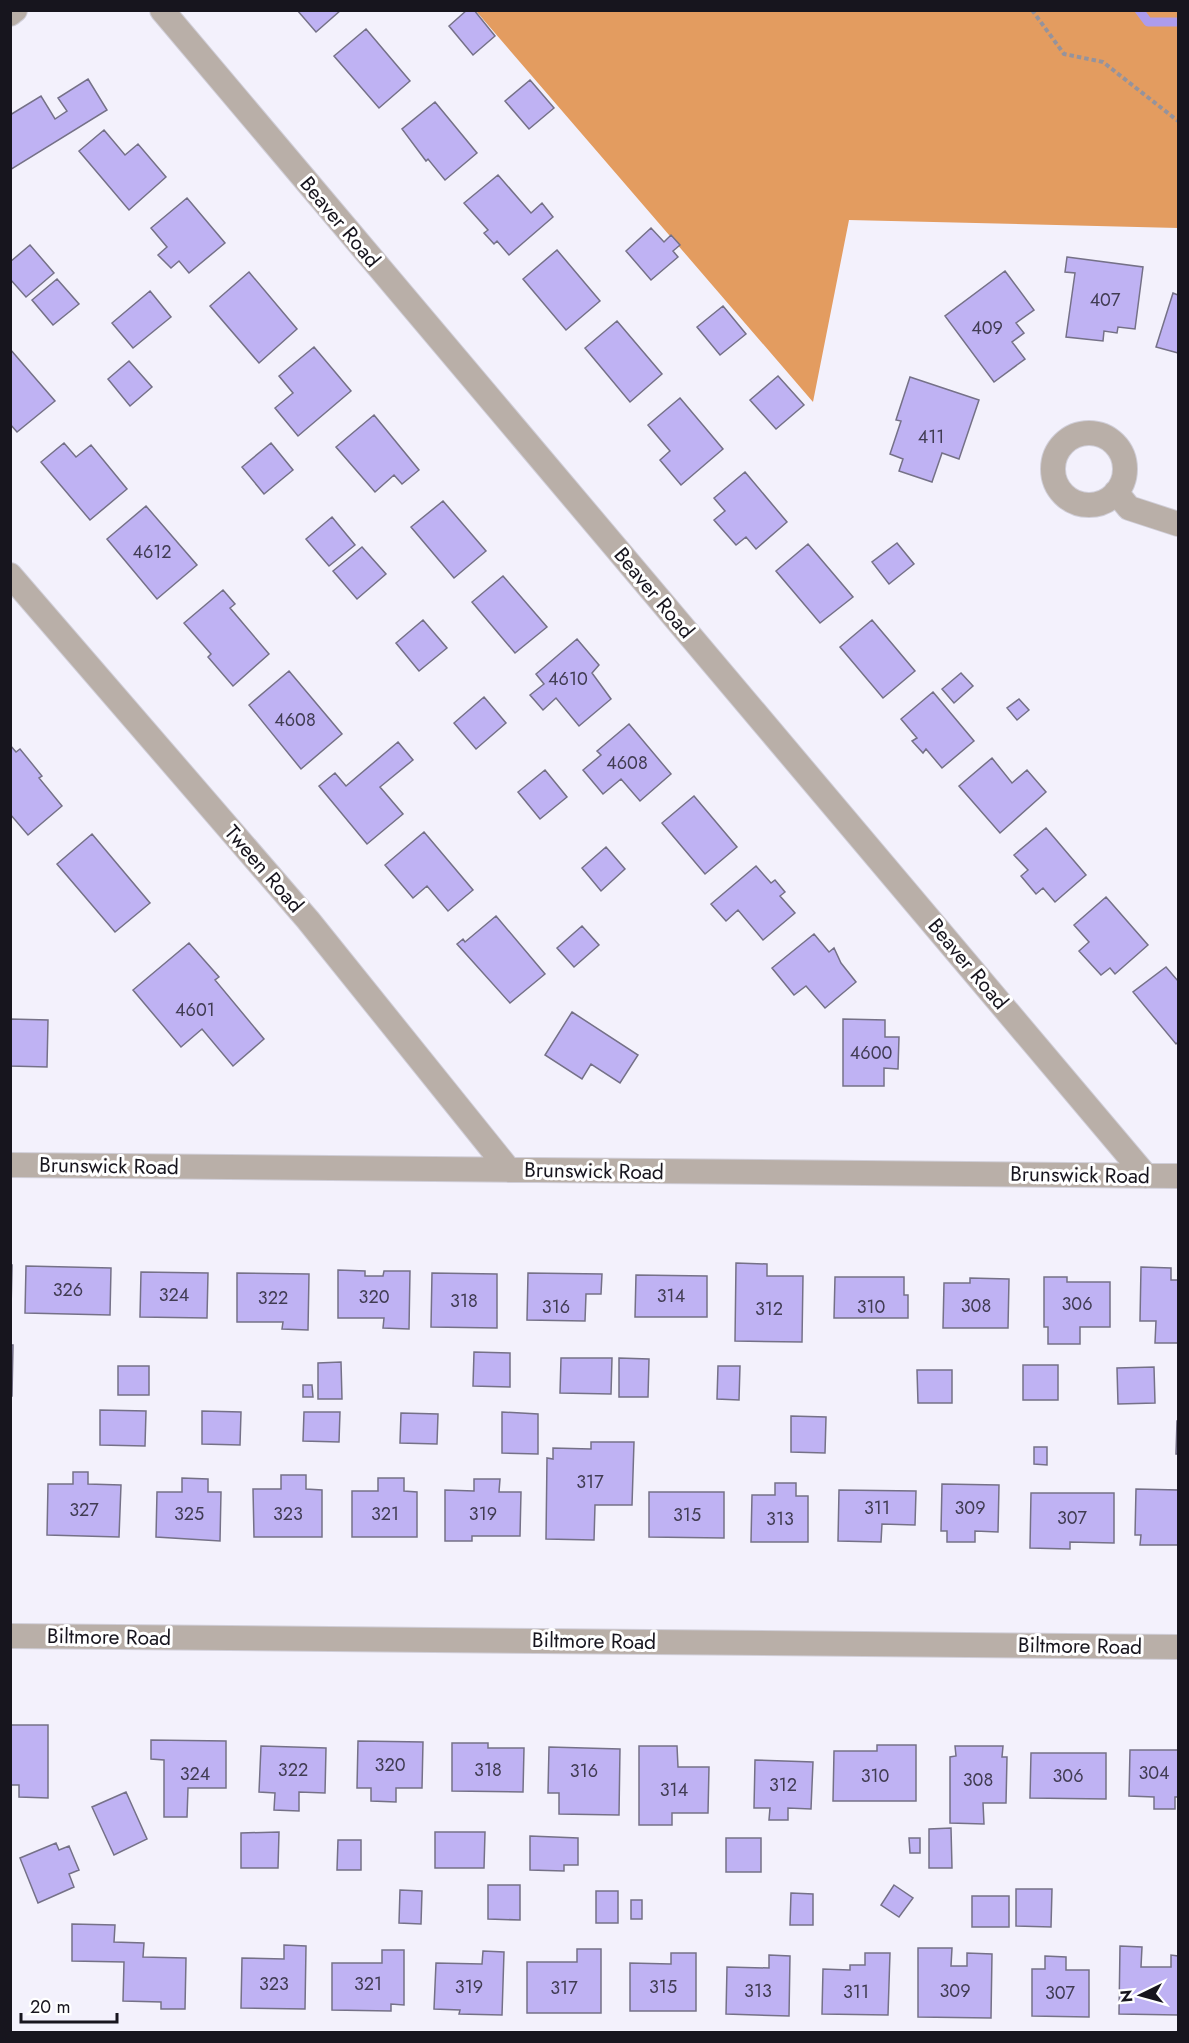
<svg xmlns="http://www.w3.org/2000/svg" width="1189" height="2043" font-family="Jost,sans-serif">
<rect width="100%" height="100%" fill="#f3f1fc"/>
<!-- forest -->
<path fill="#e39c60" d="M476,11H1178V228L849,220L813,402Z"/>
<g fill="none" stroke-linecap="round" stroke-linejoin="round">
<!-- stream -->
<path stroke="#ad9cec" stroke-width="9" d="M1139,10L1148,22H1178"/>
</g>
<!-- building -->
<path fill="#bfb2f3" stroke="#757187" stroke-width="1.5" d="M297,10H341L316,32Z
M467,10H474L495,36L473,55L449,26Z
M366,29L410,81L379,108L334,56Z
M88,79L107,110L10,170V115L41,96L55,119L67,111L58,98Z
M530,80L554,108L529,129L505,101Z
M435,102L477,153L445,180L428,159L426,161L402,129Z
M104,130L125,155L138,144L166,177L129,210L79,151Z
M498,175L531,213L542,203L553,217L509,255L497,241L494,244L484,233L488,230L464,203Z
M187,198L225,243L189,273L179,261L171,268L158,255L167,247L151,228Z
M651,228L664,242L671,235L680,245L673,251L678,257L651,280L626,251Z
M30,245L54,273L26,297L10,279V262Z
M557,250L600,301L566,330L523,279Z
M1067,257L1143,267L1135,329L1118,327L1117,333L1104,331L1103,341L1066,337L1075,273L1065,272Z
M1005,271L1034,310L1016,323L1024,333L1012,342L1025,359L994,382L945,316Z
M249,272L297,329L259,363L210,306Z
M57,279L79,304L53,325L32,300Z
M150,291L171,317L133,348L112,323Z
M1173,293L1178,295V353L1156,347Z
M723,306L746,334L720,355L697,327Z
M617,321L662,374L630,402L585,348Z
M314,347L351,391L298,436L275,408L293,393L279,376Z
M10,349L55,401L17,432L10,424Z
M129,361L152,387L130,406L108,379Z
M778,376L804,405L776,429L750,400Z
M910,377L979,400L959,459L942,453L932,482L899,471L903,459L890,454L901,421L896,420Z
M680,398L723,449L681,485L660,460L670,451L648,425Z
M374,415L419,470L402,484L394,475L375,492L336,447Z
M64,443L76,457L91,445L127,489L90,520L41,462Z
M271,443L293,470L264,494L242,467Z
M745,472L787,522L756,549L746,537L736,545L714,520L725,511L714,498Z
M443,501L486,551L454,578L411,527Z
M146,506L197,565L157,599L107,539Z
M332,517L355,545L329,566L306,539Z
M897,543L914,564L889,584L872,562Z
M808,544L853,597L820,623L776,571Z
M362,547L386,574L357,599L333,571Z
M503,576L547,627L515,653L472,602Z
M223,590L235,604L230,608L269,654L233,686L208,657L211,654L184,623Z
M423,620L447,648L419,671L396,643Z
M872,620L915,671L883,698L840,647Z
M577,639L599,665L592,673L611,699L579,726L556,698L543,710L530,695L544,684L536,674Z
M289,671L342,734L301,769L249,705Z
M961,673L973,686L954,703L942,689Z
M933,692L974,741L942,768L926,749L923,753L912,741L917,738L901,719Z
M484,697L506,723L476,749L454,723Z
M1019,699L1029,710L1017,720L1007,708Z
M629,724L671,774L640,801L621,779L603,794L583,770L601,755L597,751Z
M398,742L413,760L380,787L403,814L367,844L319,786L335,773L346,786Z
M10,745L16,752L20,749L42,776L39,778L62,806L28,835L10,814Z
M992,758L1012,783L1027,770L1046,792L1000,833L959,786Z
M545,770L567,797L540,819L518,792Z
M694,796L737,847L705,874L662,823Z
M1046,828L1086,875L1055,902L1043,888L1036,894L1021,876L1028,870L1014,855Z
M424,832L473,890L448,911L427,886L413,898L385,865Z
M92,834L150,903L115,932L57,864Z
M606,847L625,869L601,891L582,868Z
M756,866L771,883L775,880L785,892L780,896L795,913L763,940L738,910L726,921L711,904Z
M1106,897L1148,945L1115,974L1110,968L1101,975L1079,951L1089,942L1074,925Z
M496,916L545,974L510,1003L457,944L463,939L465,942Z
M582,926L599,945L574,967L557,948Z
M814,934L829,952L834,948L841,963L856,982L825,1008L806,986L794,995L772,968Z
M189,943L219,977L215,980L264,1039L233,1066L202,1029L181,1047L133,990Z
M1166,967L1178,981V1042L1176,1044L1133,992Z
M572,1012L638,1055L620,1083L591,1064L582,1079L545,1055Z
M10,1019L48,1020L47,1067L10,1066Z
M843,1019L885,1020V1037H899L898,1069L884,1068V1086H843Z
M736,1263L767,1264V1276H803L802,1342L735,1341Z
M10,1265H12L11,1311H10Z
M26,1266L111,1268L110,1315L25,1313Z
M1141,1267L1171,1268V1280H1178V1343H1155L1156,1321H1140Z
M338,1270L365,1271V1276H383L384,1271H410L409,1329L383,1328L384,1318H338Z
M141,1272L208,1273L207,1318L140,1317Z
M237,1273L309,1274L308,1330L282,1329L283,1322H237Z
M432,1273L497,1274V1328L431,1327Z
M528,1273L602,1274L601,1294H586L585,1321L527,1320Z
M636,1275L707,1276V1317H635Z
M835,1277H904V1295H908V1318H834Z
M1044,1277H1067V1282H1110V1327H1080V1344H1048V1327H1044Z
M970,1278L1009,1279L1008,1328H943L944,1283H970Z
M10,1345H13L12,1396H10Z
M474,1352L510,1353V1387L473,1386Z
M561,1358H612L611,1394L560,1393Z
M619,1358L649,1359L648,1397H619Z
M341,1362L342,1399H318V1363Z
M1023,1365H1058V1400H1023Z
M118,1366H149V1395H118Z
M718,1366H740L739,1400L717,1399Z
M1154,1367L1155,1403L1118,1404L1117,1368Z
M917,1370H952V1403H918Z
M303,1385H312L313,1397H303Z
M100,1410L146,1411L145,1446L100,1445Z
M202,1411L241,1412L240,1445L202,1444Z
M304,1412H340L339,1442L303,1441Z
M502,1412L538,1414V1454L502,1453Z
M401,1413L438,1414L437,1444L400,1443Z
M791,1416L826,1417L825,1453L791,1452Z
M1177,1421H1178V1454H1176Z
M591,1442H634L632,1505H595L594,1540L546,1539L547,1458L553,1459V1448L591,1449Z
M1034,1447H1047V1465L1034,1464Z
M73,1472H88V1484L121,1485L119,1537L47,1535L48,1484H73Z
M281,1475H306V1489L322,1490V1537H254L253,1489H281Z
M182,1478L208,1479V1492H221L220,1541L156,1537L157,1492H182Z
M378,1478H404V1491L417,1492V1537H352V1491H378Z
M474,1479H500L499,1492H521L520,1536H472V1541H445V1490L474,1491Z
M775,1483H796V1496H808V1542H751L752,1495H775Z
M942,1484L999,1485L998,1532L975,1531V1542H947V1531H941Z
M1136,1489L1178,1490V1545H1140L1141,1535H1135Z
M839,1490L916,1491L915,1525L882,1524L881,1542L838,1541Z
M649,1492H724V1538L649,1537Z
M1031,1493H1114V1543L1070,1542V1549L1030,1548Z
M10,1725H48V1798L19,1797V1785H10Z
M151,1740L226,1741V1788H188L187,1817H164V1760L151,1759Z
M358,1741L423,1742L422,1788H396V1802L371,1801V1788H357Z
M452,1743H488V1748H524L523,1792L452,1791Z
M877,1745H916V1801H833L834,1751H877Z
M261,1746L326,1748L325,1793L299,1792V1811L274,1810L275,1793L259,1792Z
M639,1746H677L678,1767H709L708,1813H672V1825H639Z
M955,1746H1003L1002,1757H1007L1006,1803H983L984,1824L950,1823V1757L956,1756Z
M549,1747L620,1749L619,1815L559,1814V1793H548Z
M1130,1750H1178V1797H1175V1809H1154V1797L1129,1796Z
M1031,1753H1106V1799L1030,1798Z
M755,1760L813,1762L811,1809L788,1808V1820H769L770,1808H754Z
M126,1792L147,1839L114,1855L92,1807Z
M951,1828L952,1868H929V1829Z
M279,1832L278,1868H241V1833Z
M435,1832H485L484,1868H435Z
M530,1836L578,1838V1865H564V1871L530,1870Z
M726,1838H761V1872H726Z
M909,1838H920V1853H910Z
M338,1840H361V1870H337Z
M56,1843L59,1850L69,1846L79,1870L69,1874L74,1887L38,1903L20,1858Z
M488,1885H520V1920L488,1919Z
M894,1885L913,1898L899,1917L881,1905Z
M1016,1889H1052L1051,1927L1016,1926Z
M400,1890L422,1891L421,1924L399,1923Z
M596,1891H618V1923H596Z
M791,1893L813,1894V1925H790Z
M972,1896H1009V1927H972Z
M631,1900H642V1919H631Z
M72,1924L115,1925L114,1942L144,1943L143,1957L186,1958L185,2009H161V2002L123,2001L124,1962L72,1961Z
M284,1945L306,1946L305,2009L241,2008L242,1958L284,1959Z
M1120,1946L1142,1947L1141,1967H1171V1955L1178,1956V2015L1119,2014Z
M918,1948H952L951,1966H967V1953L992,1954L991,2018L918,2017Z
M577,1949H601V2013H527V1962H577Z
M382,1950H404V2005L391,2004V2011L332,2010V1963H382Z
M483,1951L504,1952L502,2015L459,2014L460,2010L434,2009L436,1963L482,1964Z
M671,1953H696V2011H630V1963L671,1964Z
M865,1953H890L888,2015L822,2014L823,1969L850,1970V1965H865Z
M769,1955L790,1956L789,2016L726,2014L727,1967L769,1968Z
M1045,1956L1066,1957V1970H1089V2017L1032,2016V1969H1045Z"/>
<g fill="none" stroke-linecap="round" stroke-linejoin="round">
<defs>
<path id="street" d="M162,10L1146,1176
M10,14L15,10
M1053 469a36 36 0 1 1 72 0a36 36 0 1 1-72 0Z
M1116,492L1129,508L1178,524
M10,575L308,920L509,1170
M10,1165L1178,1176
M10,1636L1178,1647"/>
</defs>
<!-- street casing -->
<use href="#street" stroke="#d0ced8" stroke-width="26"/>
<!-- path -->
<path stroke="#95939d" stroke-width="4" stroke-dasharray="4.5 3" stroke-linecap="butt" d="M966,10H981
M1032,10L1064,54L1103,62L1178,121"/>
<!-- street -->
<use href="#street" stroke="#b9afa8" stroke-width="24"/>
</g>
<g text-anchor="middle" stroke-width="6" stroke-linejoin="round" paint-order="stroke">
<!-- number labels -->
<g font-size="18" fill="#413c53">
<text x="1105" y="306">407</text>
<text x="987" y="334">409</text>
<text x="931" y="443">411</text>
<text x="152" y="558">4612</text>
<text x="568" y="685">4610</text>
<text x="295" y="726">4608</text>
<text x="627" y="769">4608</text>
<text x="195" y="1016">4601</text>
<text x="871" y="1059">4600</text>
<text x="68" y="1296">326</text>
<text x="174" y="1301">324</text>
<text x="671" y="1302">314</text>
<text x="374" y="1303">320</text>
<text x="273" y="1304">322</text>
<text x="464" y="1307">318</text>
<text x="1077" y="1310">306</text>
<text x="976" y="1312">308</text>
<text x="556" y="1313">316</text>
<text x="871" y="1313">310</text>
<text x="769" y="1315">312</text>
<text x="590" y="1488">317</text>
<text x="877" y="1514">311</text>
<text x="970" y="1514">309</text>
<text x="84" y="1516">327</text>
<text x="189" y="1520">325</text>
<text x="288" y="1520">323</text>
<text x="385" y="1520">321</text>
<text x="483" y="1520">319</text>
<text x="687" y="1521">315</text>
<text x="1072" y="1524">307</text>
<text x="780" y="1525">313</text>
<text x="390" y="1771">320</text>
<text x="293" y="1776">322</text>
<text x="488" y="1776">318</text>
<text x="584" y="1777">316</text>
<text x="1154" y="1779">304</text>
<text x="195" y="1780">324</text>
<text x="875" y="1782">310</text>
<text x="1068" y="1782">306</text>
<text x="978" y="1786">308</text>
<text x="783" y="1791">312</text>
<text x="674" y="1796">314</text>
<text x="274" y="1990">323</text>
<text x="368" y="1990">321</text>
<text x="469" y="1993">319</text>
<text x="663" y="1993">315</text>
<text x="564" y="1994">317</text>
<text x="758" y="1997">313</text>
<text x="955" y="1997">309</text>
<text x="856" y="1998">311</text>
<text x="1060" y="1999">307</text>
</g>
<!-- street labels -->
<g font-size="21" fill="#17151e" stroke="#fff">
<text transform="translate(340 222) rotate(50)" y="7">Beaver Road</text>
<text transform="translate(654 593) rotate(50)" y="7">Beaver Road</text>
<text transform="translate(264 869) rotate(49)" y="7">Tween Road</text>
<text transform="translate(968 964) rotate(50)" y="7">Beaver Road</text>
<text transform="translate(109 1166) rotate(1)" y="7">Brunswick Road</text>
<text transform="translate(594 1171) rotate(1)" y="7">Brunswick Road</text>
<text transform="translate(1080 1175) rotate(1)" y="7">Brunswick Road</text>
<text transform="translate(109 1637) rotate(1)" y="7">Biltmore Road</text>
<text transform="translate(594 1641) rotate(1)" y="7">Biltmore Road</text>
<text transform="translate(1080 1646) rotate(1)" y="7">Biltmore Road</text>
</g>
</g>
<!-- border -->
<rect width="1189" height="2043" fill="none" stroke="#17151e" stroke-width="24"/>
<!-- north arrow -->
<g transform="translate(1141 1995) rotate(265)" stroke="#ffffff" stroke-width="4.5" paint-order="stroke">
<path d="M0-4.5L10 22L0 15L-10 22Z" fill="#17151e"/>
<text y="-9" font-size="16" font-weight="bold" text-anchor="middle" fill="#17151e">N</text>
</g>
<!-- scale -->
<path d="M21 2013v9h96v-9" fill="none" stroke="#17151e" stroke-width="3"/>
<text x="30" y="2013" font-size="18" fill="#17151e" stroke="#ffffff" stroke-width="4.5" paint-order="stroke">20 m</text>
</svg>
